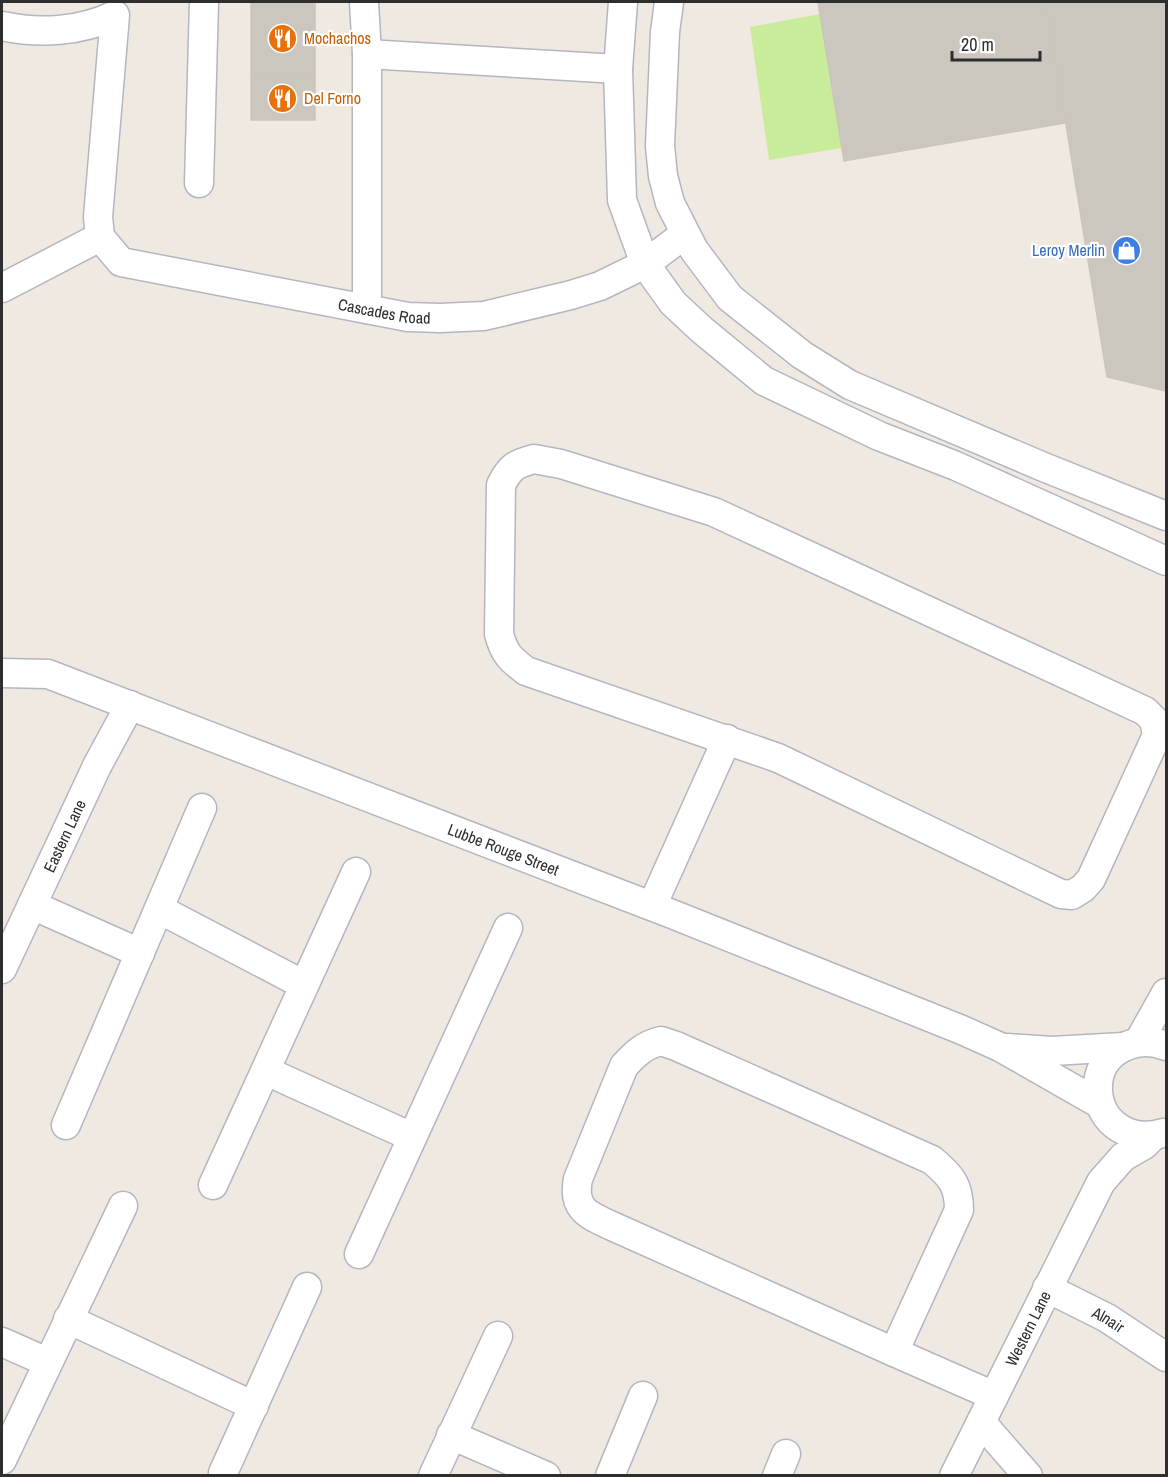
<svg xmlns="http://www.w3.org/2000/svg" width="1168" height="1477" font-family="'Archivo Narrow',sans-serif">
<rect width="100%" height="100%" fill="#efe9e1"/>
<!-- pitch -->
<path fill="#c9ec9a" d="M820,14L842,148L769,160L750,27Z"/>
<!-- building -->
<path fill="#cbc7bf" stroke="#cbc5ba" stroke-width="1.5" d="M251,2H315V75L251,76Z
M818,2H1046L1065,123L844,161Z
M1046,2H1166V391L1107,377Z
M315,75V120H251V76Z"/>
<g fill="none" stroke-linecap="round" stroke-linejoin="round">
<defs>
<g id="minor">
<path d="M364,2L367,54V309"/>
<path d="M623,2L618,69L622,200L645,264L673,303L702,330L764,381L879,436L956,466L1166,561"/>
<path d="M669,2L665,32L660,146L663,176L670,203L694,250L730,298L802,355L850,385L1046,468L1166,516"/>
<path id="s1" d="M2,26C39,34 80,32 115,15L98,217L100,237L121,262L408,317L440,318L484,316L571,295L600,286L645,264L685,234"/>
<path d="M367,54L618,69"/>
<path d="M199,183L204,2"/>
<path d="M2,288L100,237"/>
<path d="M534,459L561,464L714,512L1145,711L1154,720L1157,735L1091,879L1083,888L1072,895L1061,894L778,758L526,671C510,659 504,653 499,634L501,485C510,467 515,464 534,459Z"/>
<path id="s2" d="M2,673L48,674L672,914L962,1030L1000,1047L1100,1104"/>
<path d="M32,905L140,953"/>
<path d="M652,906L727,739"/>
<path d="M159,909L304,985"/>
<path id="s3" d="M2,969L97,766L130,705"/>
<path d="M661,1041L676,1046L932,1160C951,1176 959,1185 959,1210L894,1352L612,1226C588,1215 572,1209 578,1179L624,1066C635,1054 644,1045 661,1041Z"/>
<path d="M1139,1041L1166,993"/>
<path d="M1008,1048L1052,1051L1123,1047"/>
<path d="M266,1071L412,1137"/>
<path d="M66,1125L202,808"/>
<path d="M1163,1133C1132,1143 1099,1124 1098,1090C1096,1053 1135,1033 1166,1046"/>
<path d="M213,1185L356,872"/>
<path d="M359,1254L508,928"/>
<path id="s4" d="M1047,1288L1107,1318L1166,1357"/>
<path d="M68,1319L254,1406"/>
<path d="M2,1342L47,1362"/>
<path d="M894,1352L994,1396"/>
<path d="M981,1422L1028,1476"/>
<path d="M451,1435L546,1476"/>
<path d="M2,1460L123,1206"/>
<path d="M223,1473L307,1287"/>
<path d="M433,1476L498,1336"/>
<path d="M610,1476L643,1396"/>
<path d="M777,1476L786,1454"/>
<path id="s5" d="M954,1476L1101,1182L1123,1157L1144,1145L1153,1136"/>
</g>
</defs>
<!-- minor casing -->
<use href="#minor" stroke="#b4b7c1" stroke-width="31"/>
<!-- minor -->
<use href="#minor" stroke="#fff" stroke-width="28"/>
</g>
<!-- icons -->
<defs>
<symbol id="restaurant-disc" viewBox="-11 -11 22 22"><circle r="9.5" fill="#e8710a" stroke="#fff"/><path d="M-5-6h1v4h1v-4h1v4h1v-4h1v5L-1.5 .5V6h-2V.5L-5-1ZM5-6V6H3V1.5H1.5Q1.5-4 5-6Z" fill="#fff"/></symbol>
<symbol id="shop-disc" viewBox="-11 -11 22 22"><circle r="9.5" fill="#3f7fe0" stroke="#fff"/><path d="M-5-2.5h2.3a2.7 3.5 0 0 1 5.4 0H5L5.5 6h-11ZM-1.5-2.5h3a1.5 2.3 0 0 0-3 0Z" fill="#fff"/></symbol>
</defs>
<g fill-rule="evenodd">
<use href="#restaurant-disc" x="266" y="22" width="33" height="33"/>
<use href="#restaurant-disc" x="266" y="82" width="33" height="33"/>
<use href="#shop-disc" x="1110" y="234" width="33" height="33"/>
</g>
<g text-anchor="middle" stroke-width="4.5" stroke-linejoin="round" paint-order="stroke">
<!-- food labels -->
<g font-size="16" fill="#c56008" stroke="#fff" text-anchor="start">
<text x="304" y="44">Mochachos</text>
<text x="304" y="104">Del Forno</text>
</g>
<!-- shop labels -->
<g font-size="16" fill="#366cbe" stroke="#fff" text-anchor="end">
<text x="1105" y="256">Leroy Merlin</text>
</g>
<!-- street labels -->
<g font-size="16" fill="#2e2e2e" stroke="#fff">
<text dy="6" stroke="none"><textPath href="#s1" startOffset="639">Cascades Road</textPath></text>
<text dy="6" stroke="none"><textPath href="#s3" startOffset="147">Eastern Lane</textPath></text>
<text dy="6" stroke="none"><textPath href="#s2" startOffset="534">Lubbe Rouge Street</textPath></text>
<text dy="6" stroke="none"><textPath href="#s4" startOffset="69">Alnair</textPath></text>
<text dy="6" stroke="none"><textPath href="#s5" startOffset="165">Western Lane</textPath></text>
</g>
</g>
<!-- border -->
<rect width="1168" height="1477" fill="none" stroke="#2e2e2e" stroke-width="6"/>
<!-- scale -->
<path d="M952 51v9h88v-9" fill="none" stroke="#2e2e2e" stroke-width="3"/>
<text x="961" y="51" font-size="18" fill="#2e2e2e" stroke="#ffffff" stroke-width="4.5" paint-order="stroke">20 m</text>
</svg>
